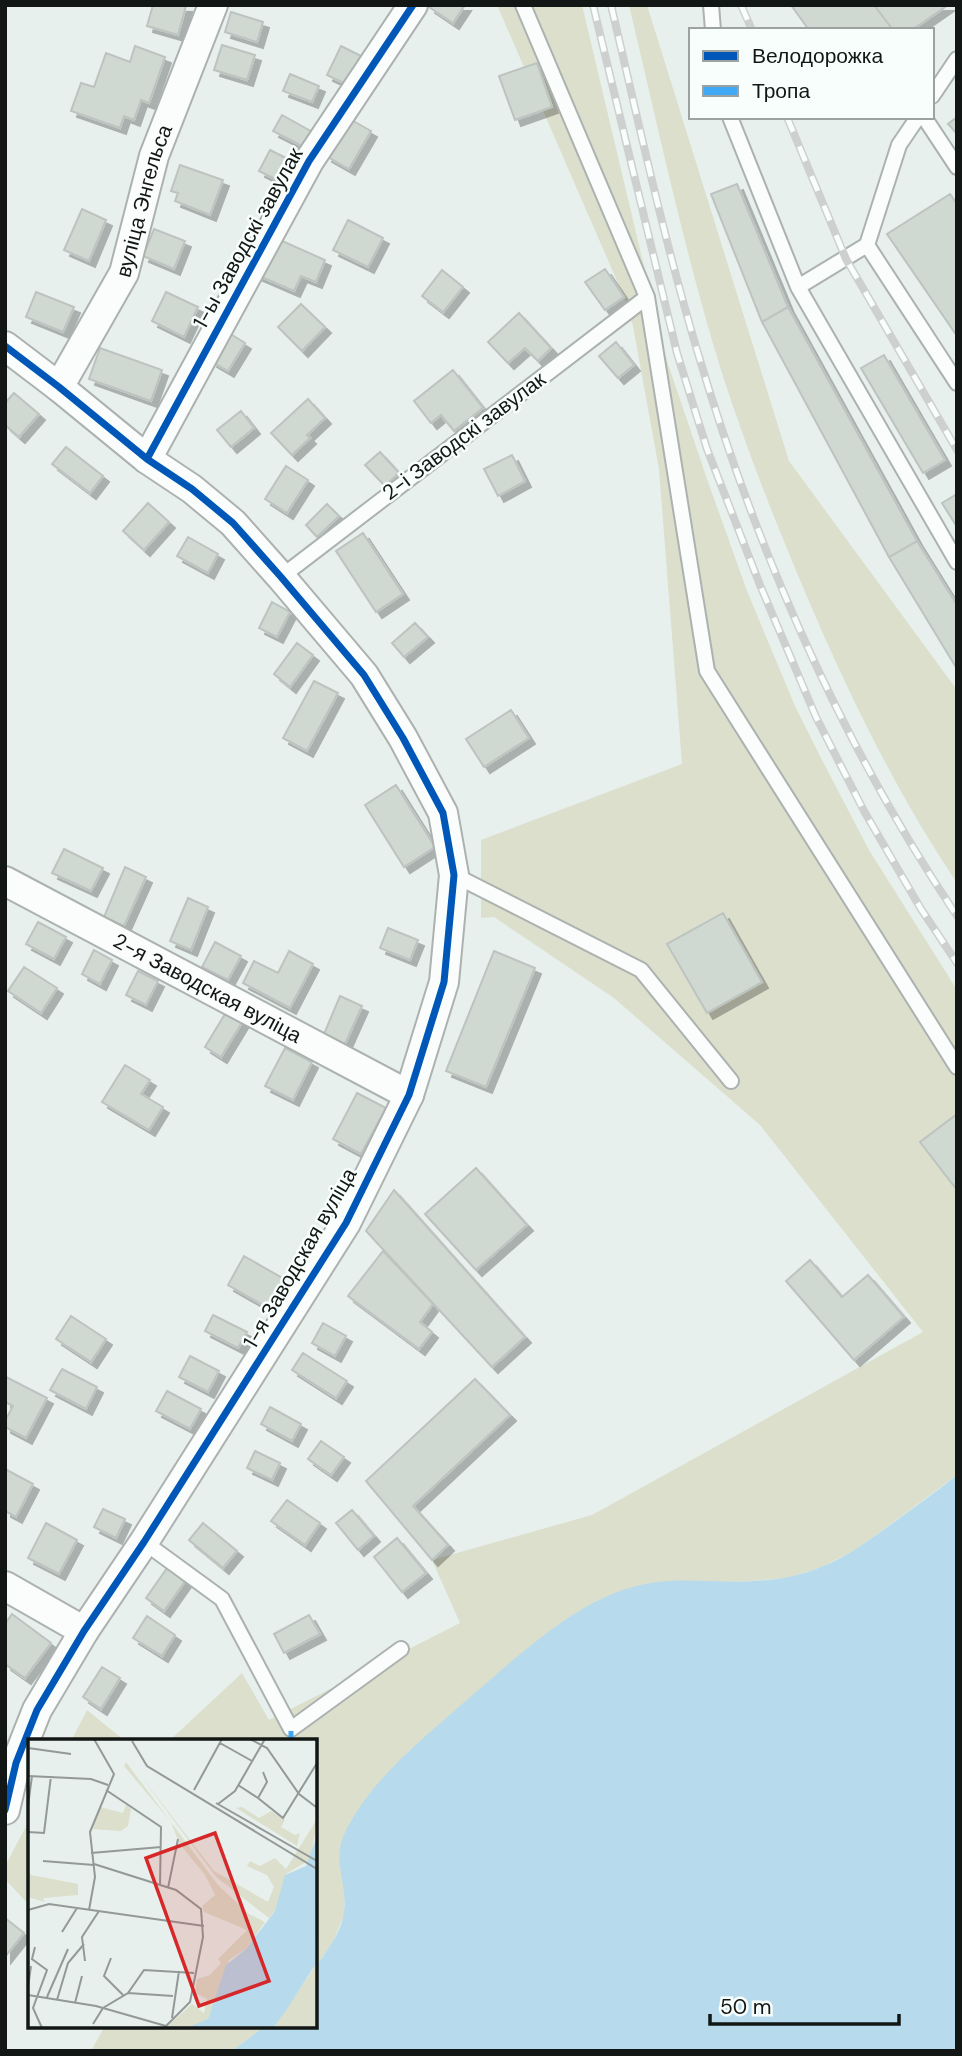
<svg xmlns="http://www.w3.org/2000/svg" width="962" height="2056" font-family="'DM Sans',sans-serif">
<defs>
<filter id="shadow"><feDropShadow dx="6" dy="6" stdDeviation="0" flood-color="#0004"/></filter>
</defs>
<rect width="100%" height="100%" fill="#e7f0ed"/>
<!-- green -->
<path fill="#dbdfcb" d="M497,5H582L665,355L707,479L747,591L795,706L821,758L869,850L957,990V1475L857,1549L822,1567L787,1578L751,1581L633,1587L599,1600L569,1618L536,1643L409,1751L383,1778L350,1822L343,1877L345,1889L344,1915L333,1942L315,1968V1741H169L242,1673L269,1720L460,1623L432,1560L592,1515L923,1332L760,1125L614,998L494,917L481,918V840L682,764L659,469L633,326L624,297Z
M629,5H647L789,461L957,690V883C896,792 848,693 805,592C774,519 745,445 721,370C684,250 658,127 629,5Z
M87,1710L125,1741H71Z
M30,1819V1906L5,1879V1866Z
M105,2026H265L232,2051H91Z"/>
<!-- water -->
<path fill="#b7daed" d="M957,1475V2051H232L265,2026H315C315,2014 312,1977 315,1968C316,1964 322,1959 324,1955C333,1942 342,1928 344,1912C348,1885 332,1861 344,1835C367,1782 426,1736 468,1699C514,1660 574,1602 633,1587C674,1575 713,1584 754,1581C777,1580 800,1576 821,1567C848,1557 870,1539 893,1523C914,1507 936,1492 957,1475Z"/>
<!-- building -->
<path fill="#cfd9d1" stroke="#bdc3c0" stroke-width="2" filter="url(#shadow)" d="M153,5L186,6L178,35L147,26Z
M430,5H465L453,23L429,7Z
M791,5H874L893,30H809Z
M874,5H948L912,30H893Z
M231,12L263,22L257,42L225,32Z
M222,45L255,55L247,80L214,70Z
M135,46L165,57L149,103L141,100L134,120L124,116L120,128L71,111L81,83L94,87L106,53L130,62Z
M341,46L363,57L348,85L327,75Z
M537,63L552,107L515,120L499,76Z
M290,74L319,86L312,102L283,91Z
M282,115L314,133L306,148L273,131Z
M957,117V134L948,124Z
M348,118L371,131L349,169L326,156Z
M270,150L294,162L283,183L259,171Z
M180,165L223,180L210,215L175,201L178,193L171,191Z
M737,184L788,307L762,322L711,194Z
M950,194L957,204V336L887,234Z
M82,209L106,220L89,261L64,250Z
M348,220L383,238L368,267L333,250Z
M154,229L185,241L174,269L143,256Z
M273,237L325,260L316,282L301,276L294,291L257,275Z
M605,269L624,297L605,310L585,282Z
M442,270L463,287L443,312L422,296Z
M36,292L74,307L63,332L26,317Z
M166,292L198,307L184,337L152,321Z
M301,304L325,327L302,351L278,327Z
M788,307L917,541L889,557L762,322Z
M519,313L551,348L538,361L525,348L508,363L488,342Z
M229,333L245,343L228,371L211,361Z
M616,342L634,365L618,378L599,356Z
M100,348L162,370L151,401L89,379Z
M884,355L945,460L923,473L861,368Z
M453,370L483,408L454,431L441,415L431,423L414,401Z
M14,393L39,414L19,437L5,425V403Z
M308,399L325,418L307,435L310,438L292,455L271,433Z
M241,411L254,428L231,447L217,430Z
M66,447L103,476L90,493L52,464Z
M380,452L399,473L385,486L365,465Z
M512,455L525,481L498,496L484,469Z
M286,466L308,480L287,513L265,499Z
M957,494V527L942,503Z
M148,503L169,522L144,550L123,531Z
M327,504L339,516L317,537L306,525Z
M363,533L403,594L376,612L336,551Z
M188,537L218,554L208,573L177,556Z
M917,541L957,605V669L889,557Z
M272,602L290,612L277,637L259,628Z
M415,623L428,637L404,657L392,643Z
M297,643L313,655L290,687L274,674Z
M314,681L338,693L307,751L283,738Z
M511,710L529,738L484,767L466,739Z
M396,785L435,847L404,867L365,805Z
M64,849L103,868L91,891L52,873Z
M125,867L146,877L124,926L104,917Z
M188,898L208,907L191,950L170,941Z
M723,913L762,982L707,1013L667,944Z
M38,922L66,937L54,959L26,944Z
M388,928L418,940L410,960L380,948Z
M215,942L241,956L228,980L202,967Z
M94,950L112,960L100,984L82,974Z
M289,951L313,964L290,1008L243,983L254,961L278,973Z
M494,951L535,968L486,1087L446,1071Z
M24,967L57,988L41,1013L8,991Z
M138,971L158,981L146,1005L126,995Z
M340,996L362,1006L345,1044L324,1034Z
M228,1009L244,1019L221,1057L205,1047Z
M285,1048L312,1062L293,1100L265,1086Z
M125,1065L150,1080L141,1094L163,1107L149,1130L102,1102Z
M357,1093L386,1108L361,1154L333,1139Z
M957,1114V1190L920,1142Z
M476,1168L527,1225L476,1270L425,1214Z
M394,1190L525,1337L492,1367L366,1231Z
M383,1251L433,1304L420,1322L432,1332L419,1349L348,1296Z
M244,1256L284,1279L268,1308L228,1285Z
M810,1260L842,1297L868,1275L904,1317L854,1360L786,1281Z
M213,1315L247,1332L238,1348L205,1331Z
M71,1316L106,1339L91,1362L56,1339Z
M323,1323L346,1336L335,1356L312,1343Z
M303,1353L347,1381L336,1398L292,1370Z
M190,1356L219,1371L208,1392L179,1377Z
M62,1369L97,1387L86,1409L50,1390Z
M6,1377L47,1398L26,1438L5,1427V1421L13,1406L5,1402Z
M475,1379L510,1415L413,1506L448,1545L432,1560L366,1481Z
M167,1391L201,1409L190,1429L156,1411Z
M270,1407L301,1424L292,1441L261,1424Z
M321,1441L344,1457L331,1475L308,1459Z
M255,1451L280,1463L272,1480L247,1468Z
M5,1469L33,1484L16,1517L5,1511Z
M287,1500L320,1523L305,1545L271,1521Z
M103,1509L125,1519L116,1538L94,1527Z
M352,1510L374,1536L358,1550L336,1523Z
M46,1523L77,1540L59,1574L28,1558Z
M203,1523L237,1551L223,1568L189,1540Z
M397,1538L426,1573L402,1592L374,1557Z
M170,1564L188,1577L164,1611L146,1598Z
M12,1614L51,1643L25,1678L5,1664V1624Z
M309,1615L320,1634L284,1653L274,1634Z
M147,1616L175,1635L162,1656L133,1638Z
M102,1667L120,1678L101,1709L83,1697Z
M5,1918L24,1933L5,1957Z"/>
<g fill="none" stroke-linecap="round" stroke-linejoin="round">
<defs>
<path id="lane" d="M523,5L647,297L707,671L957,1067
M711,5L713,30
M932,96L957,59
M730,117L798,287L867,245L899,145L918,117
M924,117L957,167
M867,245L957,383
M798,287L957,562
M281,577L647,297
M454,875L641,970L731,1081
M144,1542L222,1599L291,1729L401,1649"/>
<g id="street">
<path d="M5,346L59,387L147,459L192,489L233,523L281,577L364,675L403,738L443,813L454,875L444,982L409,1095L346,1223L144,1542L84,1631L37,1710L16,1763L5,1810"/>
<path id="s1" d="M59,387L124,273L154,156L213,5"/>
<path d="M147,459L309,161L413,5"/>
<path id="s2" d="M5,881L409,1095"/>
<path d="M5,1586L84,1631"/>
</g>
</defs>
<!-- lane casing -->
<use href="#lane" stroke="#acb2b0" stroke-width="18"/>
<!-- street casing -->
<use href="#street" stroke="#acb2b0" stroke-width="32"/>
<!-- lane -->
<use href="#lane" stroke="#fbfdfc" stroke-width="14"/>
<!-- street -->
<use href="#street" stroke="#fbfdfc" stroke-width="28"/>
<defs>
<path id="rail" d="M593,5L677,353L707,449L760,585L816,717L864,811L921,909L957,963
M611,5C638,120 663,236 697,350C755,547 842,745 957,916
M741,5L752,30
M787,117L846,259L957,450"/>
</defs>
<!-- rail casing -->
<use href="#rail" stroke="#ced0cf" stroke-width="8"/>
<!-- rail -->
<use href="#rail" stroke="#f8fefc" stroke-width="5" stroke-dasharray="16" stroke-linecap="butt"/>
<!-- quiet -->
<path stroke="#3fa9f5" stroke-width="5" stroke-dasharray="10 5" stroke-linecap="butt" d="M291,1741V1729"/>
<defs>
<path id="cycleway" d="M5,346L59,387L147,459L192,489L233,523L281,577L364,675L403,738L443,813L454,875L444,982L409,1095L346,1223L144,1542L84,1631L37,1710L16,1763L5,1810
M147,459L309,161L413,5"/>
</defs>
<!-- cycleway casing -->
<use href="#cycleway" stroke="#f8fefc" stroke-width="11"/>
<!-- cycleway -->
<use href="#cycleway" stroke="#0057b8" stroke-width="7"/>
</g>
<g text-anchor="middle" stroke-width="5" stroke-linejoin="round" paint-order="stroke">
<!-- street labels -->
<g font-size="21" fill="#121715" stroke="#f8fefc">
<text dy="7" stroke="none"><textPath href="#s1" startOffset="206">вуліца Энгельса</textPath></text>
<text transform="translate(248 238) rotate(-61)" y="7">1-ы Заводскі завулак</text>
<text transform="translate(464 436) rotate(-37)" y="7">2-і Заводскі завулак</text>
<text dy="7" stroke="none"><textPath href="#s2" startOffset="229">2-я Заводская вуліца</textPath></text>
<text transform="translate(300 1258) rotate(-60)" y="7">1-я Заводская вуліца</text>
</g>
</g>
<!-- overview -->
<g transform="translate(28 1739)">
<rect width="289" height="289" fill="#e7f0ed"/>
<path d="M98,23L190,146L221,175L237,183L218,210L201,221L180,280L167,288L137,289L164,265L176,274L179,260L167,254L169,240L182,236L193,224L190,220L219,191L176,173L174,167L187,156L177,136L151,104L143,83L96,27ZM109,32L186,132L240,163L246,148L239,136L219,127L222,122L232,127L247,119L258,130L289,80L283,120L258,135L248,170L241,179L188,138ZM98,66L103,70L100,87L93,92L65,90L72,68L95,74ZM214,68L231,79L243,72L257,81L253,88L267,96L272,94L269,107L208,69ZM0,132L3,136L50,145V156L15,159L17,163L0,158ZM288,215L289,289H245L284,232Z" fill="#dbdfcb"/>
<path d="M289,97L287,226L259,270L245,289H159L180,280L198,226L218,210L247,172L257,136L278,127Z" fill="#b7daed"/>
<path fill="none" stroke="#929997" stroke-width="2" d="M222,0L239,9L271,55L288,68M104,2L119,27L289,130M192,4L224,22M0,9L43,15M235,33L239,43L230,59L255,79L289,24M0,37L63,40L80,46M210,46L230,59M78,51L133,88L132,146M166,51L194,0M188,64L289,122M190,65L207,52L237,0M0,67L4,37M0,93L16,94L23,37M63,114L133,108M15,122L66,126M66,125L148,151L173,170L175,198L162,263L136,289M140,149L150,100M0,171L21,165L176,187M61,171L67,138L62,93L86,35L66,0M34,193L49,169M7,208L4,220L19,231L5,269L14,289M83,219L76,237L95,256M57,222L54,198L71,172M0,248L3,227M100,254L145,257M0,256L68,267L138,287M19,258L40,210M29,261L40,224L56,205M47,264L54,237M144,279L151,232M65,285L75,269L100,254L116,231L166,234"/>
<path fill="#d62828" fill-opacity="0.15" stroke="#d62828" stroke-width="3.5" d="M187,94L241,242L171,267L118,119Z"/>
<rect width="289" height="289" fill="none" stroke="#121715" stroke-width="3.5"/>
</g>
<!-- border -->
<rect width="962" height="2056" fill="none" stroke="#121715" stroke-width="14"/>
<!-- legend -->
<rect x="689" y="28" width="245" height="91" fill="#f8fefc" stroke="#9ca2a0" stroke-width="2"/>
<rect x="703" y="51" width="35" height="10" fill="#0057b8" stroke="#9ca2a0" stroke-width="2"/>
<text x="752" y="63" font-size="21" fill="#121715">Велодорожка</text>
<rect x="703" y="86" width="35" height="10" fill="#3fa9f5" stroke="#9ca2a0" stroke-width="2"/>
<text x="752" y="98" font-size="21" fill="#121715">Тропа</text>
<!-- scale -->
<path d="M710 2014v10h189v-10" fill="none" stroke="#121715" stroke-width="3.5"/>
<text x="720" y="2014" font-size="21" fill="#121715" stroke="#f8fefc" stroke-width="5" paint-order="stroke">50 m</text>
</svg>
